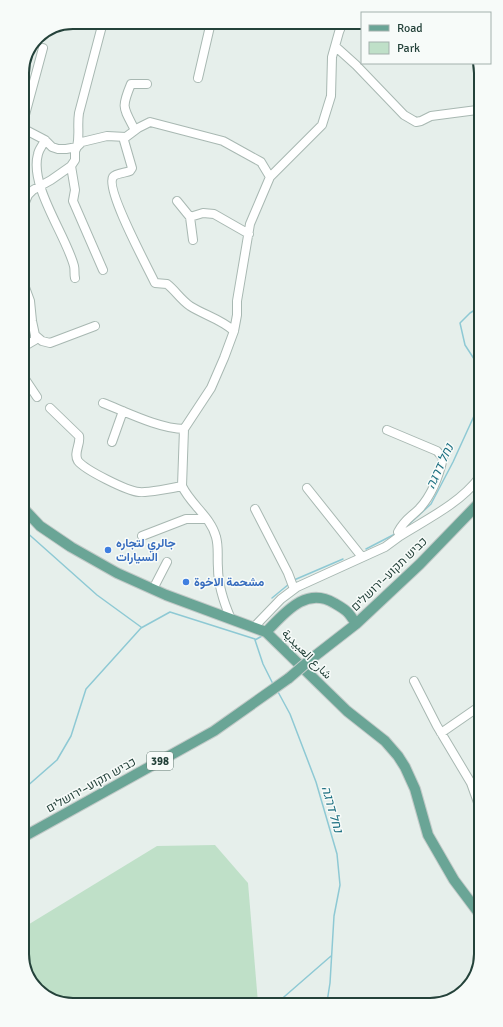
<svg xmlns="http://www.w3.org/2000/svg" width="503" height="1027" font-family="Signika,Vazirmatn,Heebo,sans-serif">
<rect width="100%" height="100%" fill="#e6efeb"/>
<!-- green -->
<path fill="#bfe0c8" d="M215,845L248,883L258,1003L70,1005L42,994L26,973V926L157,846Z"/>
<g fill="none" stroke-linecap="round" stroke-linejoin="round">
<!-- stream -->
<path stroke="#8ec9d4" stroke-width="1.5" d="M478,308L470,313L460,323L465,345L478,365
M406,527L431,504L453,462L474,416L479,402
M24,530L97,595L141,627
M366,549L395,534
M294,580L343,559
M272,598L289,584
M262,636L255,640L263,664L273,684
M277,690L290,714L316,782L337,854L340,885L334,916L330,983L327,1002
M25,788L57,760L71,736L86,689L141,628L170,612L255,639
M277,1003L331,956"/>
<defs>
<path id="minor" d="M336,47L356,65L404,115L416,122L421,121L431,116L477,110
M198,78L211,22
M22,126L43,48
M22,128L45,140L52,147L58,149H66L77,147C80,134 77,126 79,113L103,22
M135,130C123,107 121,108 131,84H147
M123,137L132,168L130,171C126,173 116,173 113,177C105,189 148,268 155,283L167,284C175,290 180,299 190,306C204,315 221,319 234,331
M45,140C43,145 39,149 38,154C29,186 66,235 74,266C75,270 74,274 75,278
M71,166L75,190L73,201L103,270
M177,201L190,217L193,240
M23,207L28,195L33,190L51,180L71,166L75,160V151L77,147L82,142L107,136L126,137L138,128L150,122L223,141L261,162L270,177
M190,217L203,213L214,214L249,234
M23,282L30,301L32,321L35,335L42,341L50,343L95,326
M23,347L35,340V335
M23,376L37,397
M103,403C126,412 160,429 184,429
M50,408L79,436C81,444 73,453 78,461C85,470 127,491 139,492C147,493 173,488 182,486
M112,442L123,411
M307,488L362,557
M255,509L288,573L294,589
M142,536L186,519H206
M400,536C427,519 459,504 479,478
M153,589L167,562
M231,619C224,603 218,586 218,568C217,558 219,547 216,537C211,517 191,505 182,486L184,429L211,388L224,358L234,331L237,315V301L250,224L270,177L322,125L331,96L332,57L339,32L343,22
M254,627L281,599L297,587L385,547L400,536L398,532C405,519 410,518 419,509C432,495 439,476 443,458L437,451L387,430
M414,681L437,726L471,783L480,808
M441,733L480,706"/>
<path id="major" d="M24,509L40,526L71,547L117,573L166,595L266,632L347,711L385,741L398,756L405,767L415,789L428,835L454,880L481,916
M266,632C284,614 305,586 334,603C346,610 348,611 356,624
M311,659L356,624L420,564L479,503
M25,836L214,731L289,678"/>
</defs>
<!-- minor casing -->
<use href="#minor" stroke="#a8b8b2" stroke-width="10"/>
<!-- major casing -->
<use href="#major" stroke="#c2cac8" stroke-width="12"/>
<!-- minor -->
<use href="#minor" stroke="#fff" stroke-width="8"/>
<!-- major -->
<use href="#major" stroke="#6aa596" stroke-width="10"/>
<defs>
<path id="major-bridge" d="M289,678L311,659"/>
</defs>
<!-- major-bridge casing -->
<use href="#major-bridge" stroke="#c2cac8" stroke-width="12" stroke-linecap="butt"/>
<!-- major-bridge -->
<use href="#major-bridge" stroke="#6aa596" stroke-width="10"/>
</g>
<!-- markers -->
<g fill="#3f7fe0" stroke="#f7fbf9" stroke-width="1.5">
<circle cx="108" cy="550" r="4"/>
<circle cx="186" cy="582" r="4"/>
</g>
<g text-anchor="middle" stroke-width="3" stroke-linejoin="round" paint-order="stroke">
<!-- shield labels -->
<rect fill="#f7fbf9" stroke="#637a73" stroke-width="1" x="147" y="752" width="26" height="18" rx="3"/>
<g font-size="11" font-weight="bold" fill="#24423a">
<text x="160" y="765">398</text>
</g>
<!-- shop labels -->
<g font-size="12" font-weight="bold" fill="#366cbe" stroke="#f7fbf9" text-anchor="start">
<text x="116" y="547">جالري لتجاره<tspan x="116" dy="14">السيارات</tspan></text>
<text x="194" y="586">مشحمة الاخوة</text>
</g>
<!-- street labels -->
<g font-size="12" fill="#24423a" stroke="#f7fbf9">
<text transform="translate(389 574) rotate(-44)" y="4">כביש תקוע–ירושלים</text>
<text transform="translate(307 654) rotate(45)" y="4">شارع العبيدية</text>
<text transform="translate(91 785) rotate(-29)" y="4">כביש תקוע–ירושלים</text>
</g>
<!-- water labels -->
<g font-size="13" font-style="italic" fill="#1c6f80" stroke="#f7fbf9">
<text transform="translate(439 466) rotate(-65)" y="5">נחל דרגה</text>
<text transform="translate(333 809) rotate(74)" y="5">נחל דרגה</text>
</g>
</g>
<!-- crop -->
<path d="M0 0H503V1027H0ZM73 29H430A44 44 0 0 1 474 73V954A44 44 0 0 1 430 998H73A44 44 0 0 1 29 954V73A44 44 0 0 1 73 29Z" fill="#f7fbf9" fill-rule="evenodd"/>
<path fill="none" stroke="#24423a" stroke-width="2" d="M73 29H430A44 44 0 0 1 474 73V954A44 44 0 0 1 430 998H73A44 44 0 0 1 29 954V73A44 44 0 0 1 73 29Z"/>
<!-- legend -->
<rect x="361" y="12" width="130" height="52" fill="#f7fbf9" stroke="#a3b1ad"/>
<rect x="369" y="25" width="20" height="6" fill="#6aa596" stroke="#a3b1ad"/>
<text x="397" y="32" font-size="12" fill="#24423a">Road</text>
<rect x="369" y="42" width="20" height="12" fill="#bfe0c8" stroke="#a3b1ad"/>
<text x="397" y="52" font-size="12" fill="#24423a">Park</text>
</svg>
